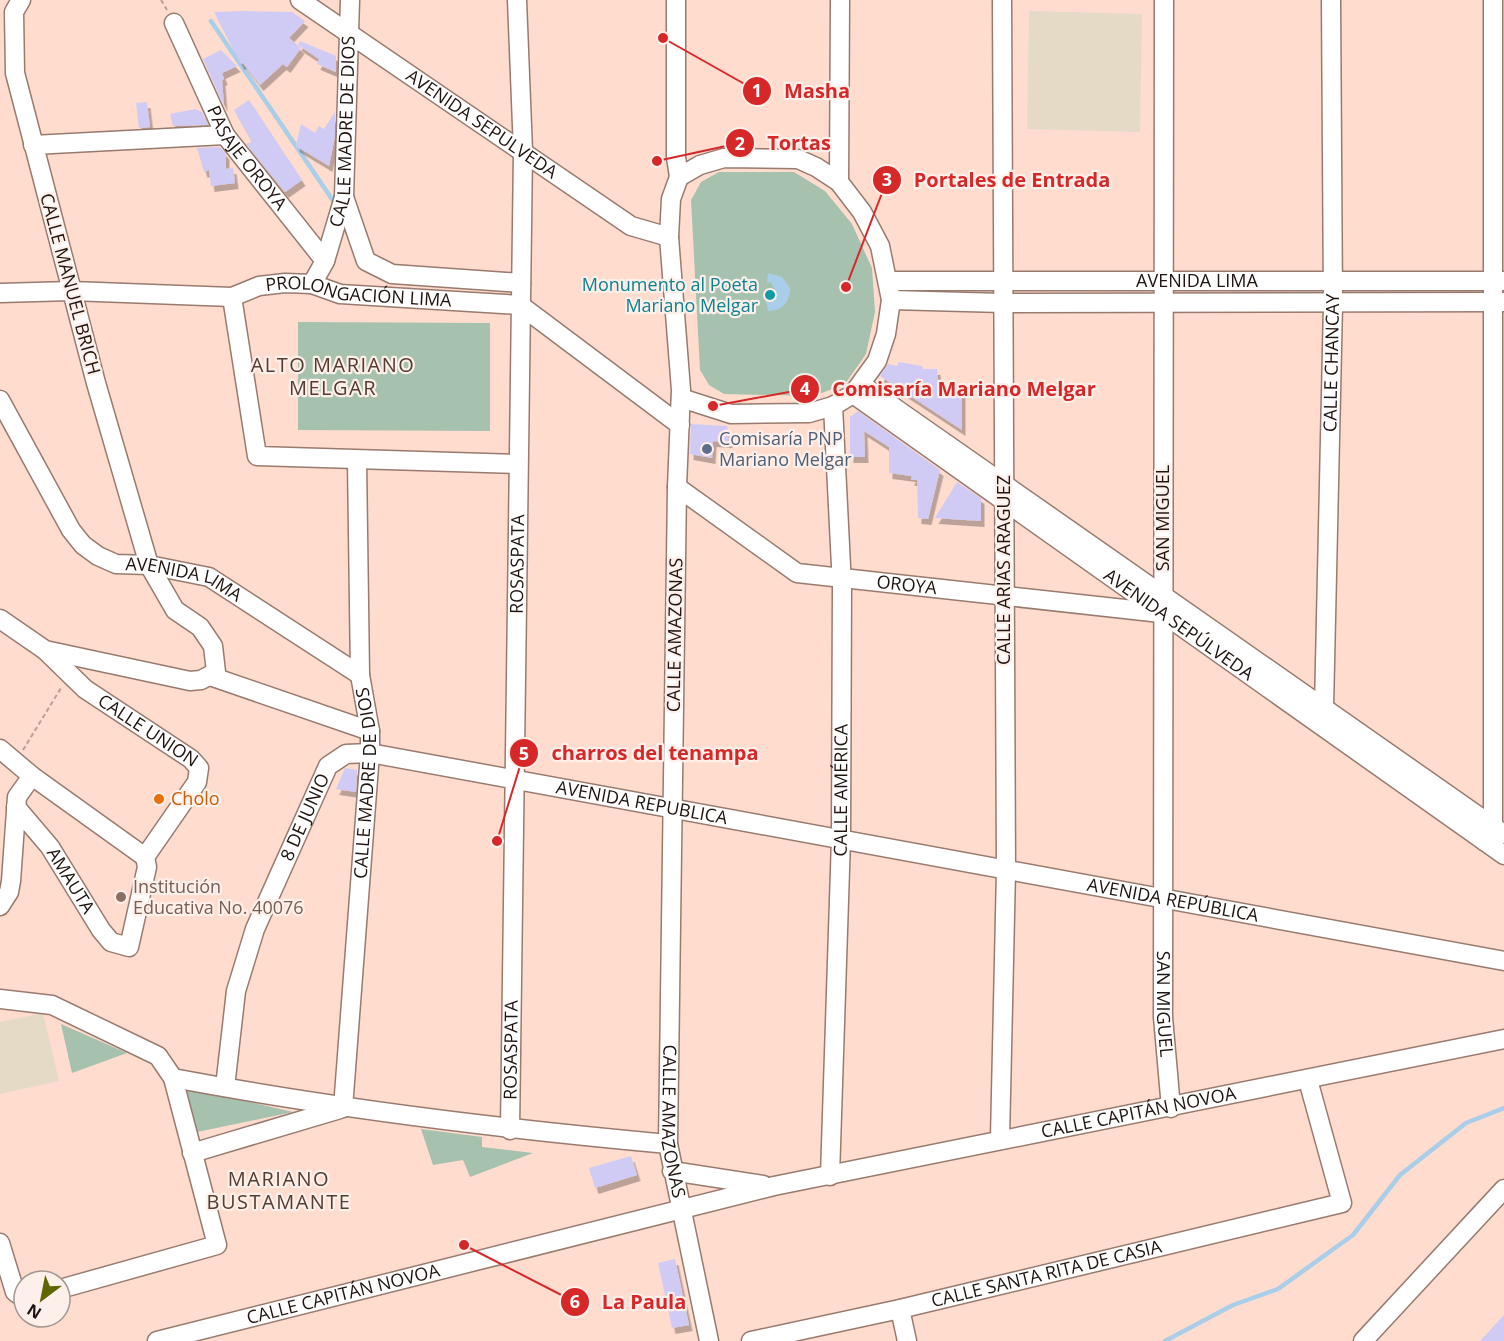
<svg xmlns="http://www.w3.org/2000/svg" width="1504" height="1341" font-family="'Open Sans',sans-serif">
<defs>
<filter id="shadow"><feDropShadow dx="3.5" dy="6" stdDeviation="0" flood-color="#0004"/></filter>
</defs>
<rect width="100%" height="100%" fill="#ffdcce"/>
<!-- education -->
<path fill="#e5dac5" d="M1029,11L1142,14L1140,132L1027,129Z
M43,1013L59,1081L0,1094V1022Z"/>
<!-- green -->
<path fill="#a6c1ae" d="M719,172H794L825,191L852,224L872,268L875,312L866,354L845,384L814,396L724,394L709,385L700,370L691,200L701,182Z
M298,322L490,323V431L298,430Z
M61,1024L127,1053L72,1073Z
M186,1087L293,1112L197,1132Z
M421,1129L482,1137V1147L533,1153L470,1177L463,1160L433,1165Z"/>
<!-- water -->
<path fill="#a8ceea" d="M768,273L782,277L790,288C790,302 782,311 768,311L766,301H773L777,296L771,282L767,283Z"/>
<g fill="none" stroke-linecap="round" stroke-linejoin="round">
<!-- stream -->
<path stroke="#a8ceea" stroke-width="4.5" d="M211,21L336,205
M1165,1341L1233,1305L1278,1289L1353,1235L1400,1175L1466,1123L1504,1108"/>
</g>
<!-- building -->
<path fill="#d0cbf4" filter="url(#shadow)" d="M242,11L292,12L305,21L289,38L301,48L287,67L283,64L260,85L243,63L241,64L214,12Z
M300,41L336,56V72L317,64L319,59L298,45Z
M221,50L237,66L222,73L224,79L222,80L224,106L203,59Z
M249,100L302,180L285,192L246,144L252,142L234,110Z
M147,102L150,127L139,128L136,103Z
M195,109L202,112L208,125L173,126L170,114Z
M335,112V136L329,166L296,146L301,124L315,133L319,126L324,129Z
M220,147L226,154V169L233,168L235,183L211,186L209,170L204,172L197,148Z
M899,362L922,366L923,369H937L939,390L962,392V430L880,376L888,364L897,366Z
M858,411L940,470L928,519L918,518L917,480H911L912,476L889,473V447L864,431L865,457H850V417Z
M691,424L727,426L729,442L713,441L712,458L690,454Z
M957,482L981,498V521L935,518Z
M345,768L357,770L356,792L336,789Z
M631,1156L637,1175L595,1188L589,1168Z
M675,1259L689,1325L672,1328L658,1263Z
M1504,1315V1341H1480Z"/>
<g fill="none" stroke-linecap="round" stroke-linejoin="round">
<defs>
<g id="minor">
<path id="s1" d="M300,0L631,226L669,237"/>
<path id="s2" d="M676,0V157L679,177L671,199L669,237L681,390L677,487L668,1144L709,1341"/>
<path id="s3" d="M1164,0L1163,1017L1171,1108"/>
<path id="s4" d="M174,23L225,135L325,261L312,284"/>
<path d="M33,145L225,135"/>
<path d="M679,177L700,165L724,158L798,159L816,167L839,182L862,212L880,246L891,300L886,334L877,361L853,394L833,406L809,413L731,414L681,398"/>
<path d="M839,182L840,0"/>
<path d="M344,197L366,261L392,274L521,283"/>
<path id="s5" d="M325,261L344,197L350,0"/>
<path id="s6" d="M889,281H1503"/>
<path id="s7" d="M0,293L71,291L232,297L259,286L285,283L312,284L340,294L520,305L680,425"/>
<path d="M232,297L257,456L518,464"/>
<path d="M891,300L1003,303L1504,302"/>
<path d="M862,385L1504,834"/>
<path id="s8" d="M853,394L1504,855"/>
<path id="s9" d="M0,400L71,530L83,545L98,556L116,564L149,565L209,577L360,675"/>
<path id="s10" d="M677,487L797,573L1161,613"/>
<path d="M0,619L45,650L190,681L201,680L216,672L213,646L200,627L175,610L149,565L96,383L15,73L14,12L21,0"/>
<path id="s11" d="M46,651L85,689L191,759L199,768L197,782L145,857"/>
<path d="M210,676L370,731"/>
<path id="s12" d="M1319,715L1324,708L1333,304L1331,0"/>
<path d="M0,749L32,776L145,857"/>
<path id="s13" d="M16,807L50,847L101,930L111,942L129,947L147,867L145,857"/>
<path d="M1484,841L1493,826V0"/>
<path d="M0,906L9,892L11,881L17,797L32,776"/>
<path d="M0,999L52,1005L158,1056L173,1078L217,1245L60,1289"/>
<path d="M173,1078C337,1109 502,1129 668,1144"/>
<path id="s14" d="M225,1087L236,991L255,929L328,766L346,754L370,753L1504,961"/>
<path id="s15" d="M343,1108L370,753V731L360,675L357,460"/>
<path id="s16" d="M510,1130L523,151L517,0"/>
<path d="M1000,1139L1006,870L1002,0"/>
<path d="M192,1153L340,1109"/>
<path d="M672,1171L763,1185"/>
<path id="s17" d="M830,1176L841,839L842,586L833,406"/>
<path d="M0,1243L15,1292L24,1298"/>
<path d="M900,1309L907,1341"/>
<path id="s18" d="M157,1341L774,1186L1504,1039"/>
<path id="s19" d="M751,1341L900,1309L1342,1203L1308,1080"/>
<path d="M1363,1341L1504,1189"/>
</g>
</defs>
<!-- minor casing -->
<use href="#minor" stroke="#997a6e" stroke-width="21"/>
<!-- path -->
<path stroke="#bb9f94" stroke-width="2" stroke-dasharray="4.5 3" stroke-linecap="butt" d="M161,0L167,10
M23,750L61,688"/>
<!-- minor -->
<use href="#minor" stroke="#fff" stroke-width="18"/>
</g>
<!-- markers -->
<circle fill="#0f9aa8" stroke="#fdefe9" stroke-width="2" cx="770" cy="295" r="6"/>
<circle fill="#5c6f8a" stroke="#fdefe9" stroke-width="2" cx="707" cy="449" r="6"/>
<circle fill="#e8710a" stroke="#fdefe9" stroke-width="2" cx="159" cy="799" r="6"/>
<circle fill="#8d6e63" stroke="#fdefe9" stroke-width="2" cx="121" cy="897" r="6"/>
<g text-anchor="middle" stroke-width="4.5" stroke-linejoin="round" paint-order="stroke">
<!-- street labels -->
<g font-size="18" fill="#1f140f" stroke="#fdefe9">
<text dy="6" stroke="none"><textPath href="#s1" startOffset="220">AVENIDA SEPULVEDA</textPath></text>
<text dy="6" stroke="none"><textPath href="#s5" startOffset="132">CALLE MADRE DE DIOS</textPath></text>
<text dy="6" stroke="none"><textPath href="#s4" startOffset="154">PASAJE OROYA</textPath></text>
<text dy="6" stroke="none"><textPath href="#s6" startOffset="308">AVENIDA LIMA</textPath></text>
<text transform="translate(70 284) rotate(75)" y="6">CALLE MANUEL BRICH</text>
<text dy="6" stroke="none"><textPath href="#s7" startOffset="362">PROLONGACIÓN LIMA</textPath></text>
<text dy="6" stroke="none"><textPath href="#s12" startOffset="354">CALLE CHANCAY</textPath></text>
<text transform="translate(1163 518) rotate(-90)" y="6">SAN MIGUEL</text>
<text dy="6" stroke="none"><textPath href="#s16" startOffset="566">ROSASPATA</textPath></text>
<text transform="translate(1004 570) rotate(-90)" y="6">CALLE ARIAS ARAGUEZ</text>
<text dy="6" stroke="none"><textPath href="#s9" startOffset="276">AVENIDA LIMA</textPath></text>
<text dy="6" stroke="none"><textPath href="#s10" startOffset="258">OROYA</textPath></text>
<text dy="6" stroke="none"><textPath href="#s8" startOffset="399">AVENIDA SEPÚLVEDA</textPath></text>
<text transform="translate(675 635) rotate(-89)" y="6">CALLE AMAZONAS</text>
<text dy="6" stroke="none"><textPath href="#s11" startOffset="130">CALLE UNION</textPath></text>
<text dy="6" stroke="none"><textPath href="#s15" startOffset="326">CALLE MADRE DE DIOS</textPath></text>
<text dy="6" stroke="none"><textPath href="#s17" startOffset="386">CALLE AMÉRICA</textPath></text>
<text dy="6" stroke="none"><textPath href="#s14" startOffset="662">AVENIDA REPUBLICA</textPath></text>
<text dy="6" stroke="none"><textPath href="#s14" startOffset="284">8 DE JUNIO</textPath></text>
<text dy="6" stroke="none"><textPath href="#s13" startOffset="92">AMAUTA</textPath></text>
<text dy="6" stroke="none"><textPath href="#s14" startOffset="1202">AVENIDA REPÚBLICA</textPath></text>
<text dy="6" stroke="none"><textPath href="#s3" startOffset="1004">SAN MIGUEL</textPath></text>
<text dy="6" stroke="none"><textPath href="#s16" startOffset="80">ROSASPATA</textPath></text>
<text dy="6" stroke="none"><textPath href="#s18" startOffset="1008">CALLE CAPITÁN NOVOA</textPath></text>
<text dy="6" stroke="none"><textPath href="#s2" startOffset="1124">CALLE AMAZONAS</textPath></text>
<text dy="6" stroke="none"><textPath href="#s19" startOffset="303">CALLE SANTA RITA DE CASIA</textPath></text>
<text dy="6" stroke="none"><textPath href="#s18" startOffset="192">CALLE CAPITÁN NOVOA</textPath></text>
</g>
<!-- culture labels -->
<g font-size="18" fill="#0d838f" stroke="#fdefe9" text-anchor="end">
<text x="758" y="291">Monumento al Poeta<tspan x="758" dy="21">Mariano Melgar</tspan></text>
</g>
<!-- service labels -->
<g font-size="18" fill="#4e5e75" stroke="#fdefe9" text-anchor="start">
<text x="719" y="445">Comisaría PNP<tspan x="719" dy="21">Mariano Melgar</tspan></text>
</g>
<!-- food labels -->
<g font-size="18" fill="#c56008" stroke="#fdefe9" text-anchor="start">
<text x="171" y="805">Cholo</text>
</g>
<!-- education labels -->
<g font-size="18" fill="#785e54" stroke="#fdefe9" text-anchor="start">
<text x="133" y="893">Institución<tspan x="133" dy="21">Educativa No. 40076</tspan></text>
</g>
<!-- neighbourhood labels -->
<g font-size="20" letter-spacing="1.5" fill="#563b30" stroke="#fdefe9">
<text x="333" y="372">ALTO MARIANO<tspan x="333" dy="23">MELGAR</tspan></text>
<text x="279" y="1186">MARIANO<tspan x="279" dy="23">BUSTAMANTE</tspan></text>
</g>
</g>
<!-- callouts -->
<path fill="none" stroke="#d62828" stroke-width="2" d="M663 38L757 91M657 161L740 143M846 287L887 180M713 406L805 389M497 841L524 753M464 1245L575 1302"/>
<g fill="#d62828" stroke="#fdefe9" stroke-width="2">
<circle cx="663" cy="38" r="6"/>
<circle cx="657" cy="161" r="6"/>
<circle cx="846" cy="287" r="6"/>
<circle cx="713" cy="406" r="6"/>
<circle cx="497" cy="841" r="6"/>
<circle cx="464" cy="1245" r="6"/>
<circle cx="757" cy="91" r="15"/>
<circle cx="740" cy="143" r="15"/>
<circle cx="887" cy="180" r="15"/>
<circle cx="805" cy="389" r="15"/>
<circle cx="524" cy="753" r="15"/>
<circle cx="575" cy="1302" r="15"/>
</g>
<g font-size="18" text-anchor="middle" font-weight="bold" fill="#fff">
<text x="757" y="97">1</text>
<text x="740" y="150">2</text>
<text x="887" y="186">3</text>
<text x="805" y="395">4</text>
<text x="524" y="760">5</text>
<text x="575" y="1308">6</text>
</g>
<g font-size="20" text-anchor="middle" font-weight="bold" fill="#d62828" stroke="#fdefe9" stroke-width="4.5" stroke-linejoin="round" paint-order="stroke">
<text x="817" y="98">Masha</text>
<text x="799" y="150">Tortas</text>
<text x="1012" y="187">Portales de Entrada</text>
<text x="964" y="396">Comisaría Mariano Melgar</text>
<text x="655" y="760">charros del tenampa</text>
<text x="644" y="1309">La Paula</text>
</g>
<!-- north arrow -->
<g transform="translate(42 1299) rotate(212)"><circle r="28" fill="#fdefe9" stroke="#a49792" stroke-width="1.5"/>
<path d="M0-4.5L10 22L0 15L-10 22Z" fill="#606604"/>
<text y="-9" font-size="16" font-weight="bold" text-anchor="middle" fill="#1f140f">N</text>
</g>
</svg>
